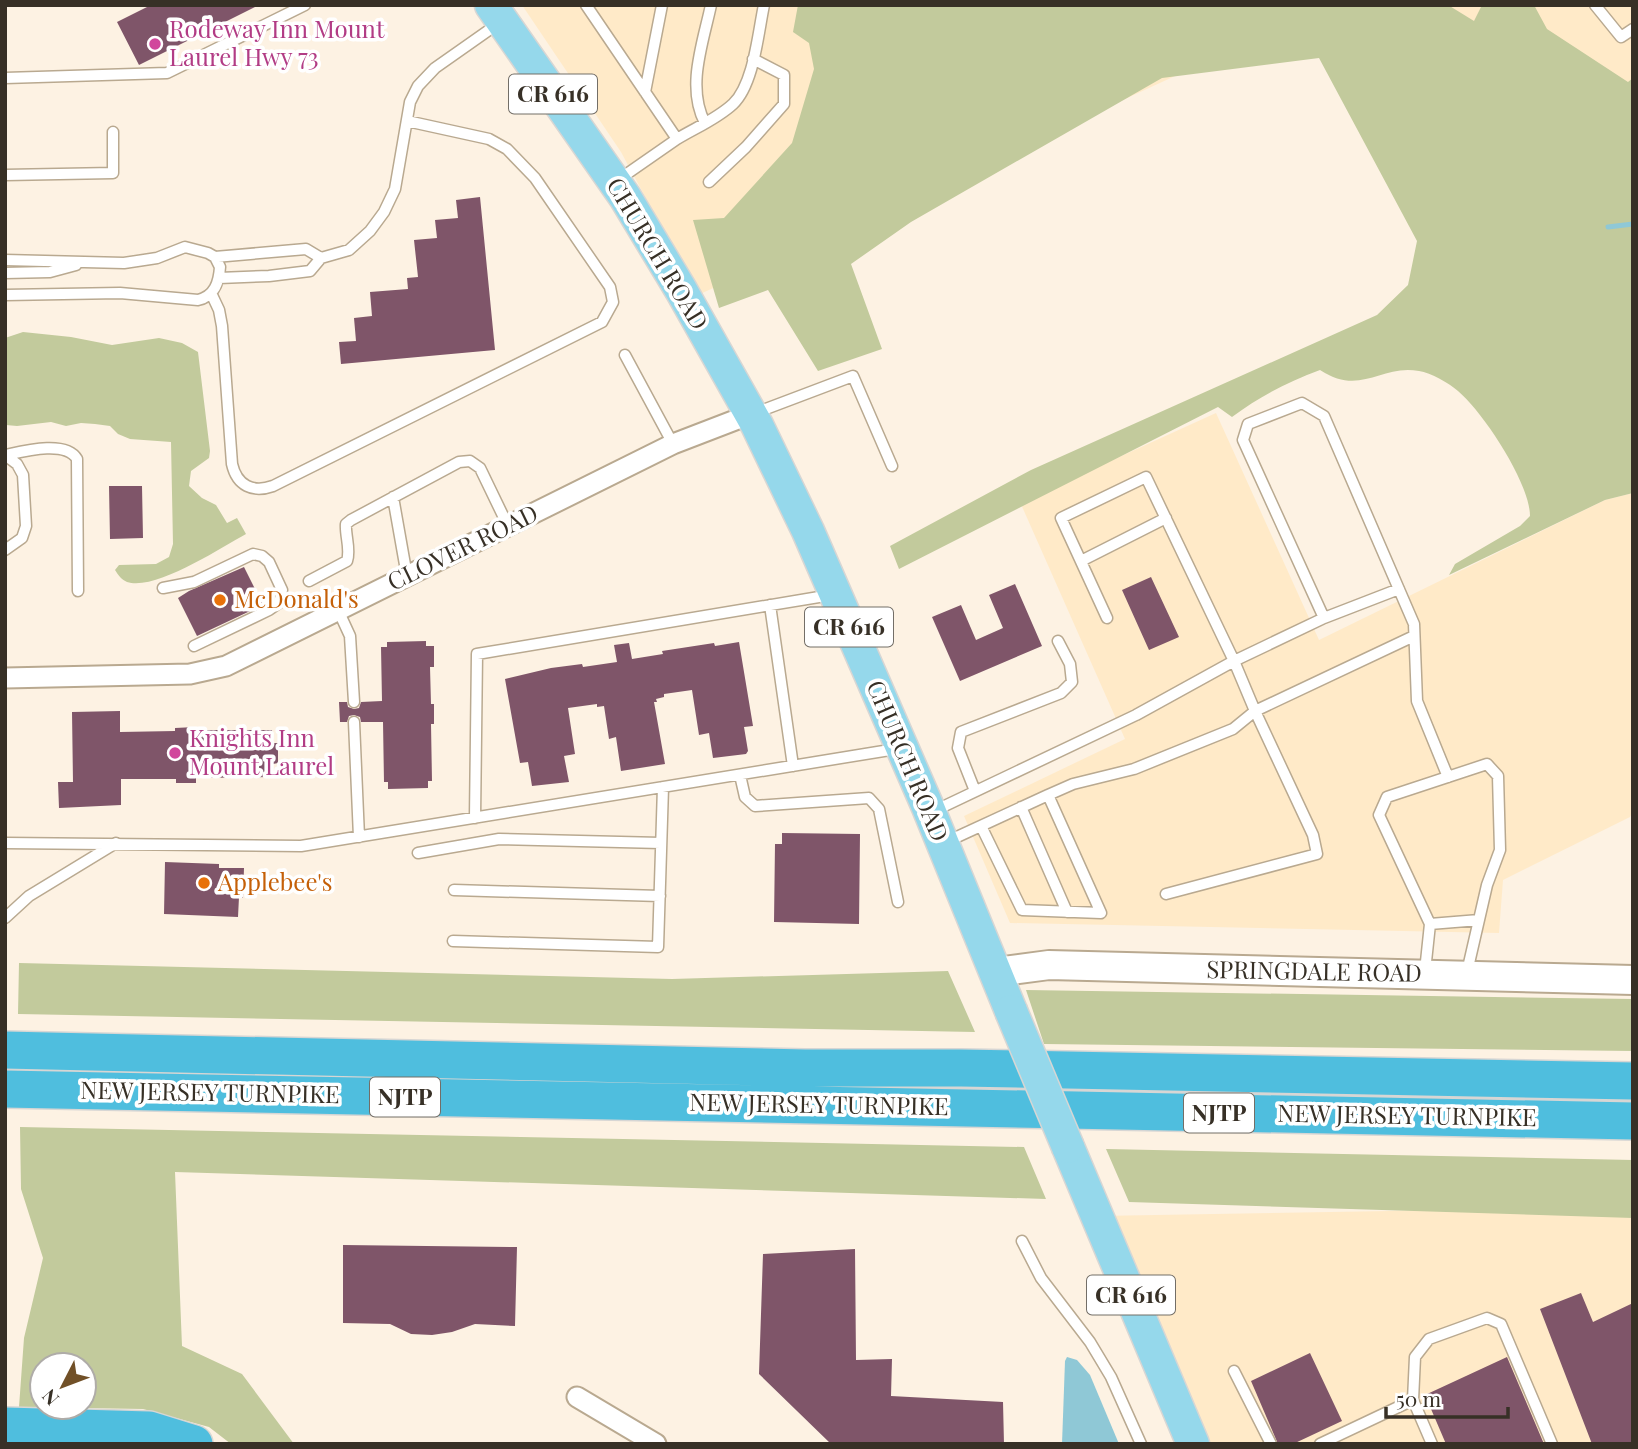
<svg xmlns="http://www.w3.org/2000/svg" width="1638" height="1449" font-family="'Playfair Display',serif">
<rect width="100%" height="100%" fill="#fdf2e3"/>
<!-- built -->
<path fill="#ffeac8" d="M522,5H1633V489L1426,151L1295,21L698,295L621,152Z
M1216,413L1319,640L1605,500L1633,493V811L1630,817L1503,880L1499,933L1010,923L964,816L1125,739L1020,502Z
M1568,1208L1633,1210V1444H1193L1097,1216Z"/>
<!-- forest -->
<path fill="#c2ca9c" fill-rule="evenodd" d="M798,5H1448L1474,21L1482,5H1534L1547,29L1628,82L1633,78V493L1605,500L1449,575L1455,564L1520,526L1530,516C1530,483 1483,412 1458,391C1449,383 1431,373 1419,371C1380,364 1361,397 1320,370C1288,382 1260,396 1232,417L1218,407L899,569L890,546L1031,470L1377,315L1408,285L1417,241L1319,58L1162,78L911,222L851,264L882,349L818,371L768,290L719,308L693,220L724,218L792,143L814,69L809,43L793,32Z
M23,332L71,337L112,345L159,338L182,343L198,352L210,451L209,458L191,471L189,486L202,498L216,505L227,523L237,518L246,534C220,548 156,591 127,582C122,580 118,575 115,570L119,565L156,564L169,557L173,544L171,442L130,439L118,434L110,426L95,424L81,423L66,426L51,422L17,426L6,425L5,338Z
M19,963L672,979L948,971L975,1032L18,1014Z
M1026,990L1633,999V1051L1044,1044Z
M20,1127L1024,1147L1046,1199L175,1172L182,1346L242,1374L294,1444H231L209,1427L143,1409L19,1407L24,1338L43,1258L21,1189ZM84,1365V1407H42V1365Z
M1106,1149L1633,1160V1218L1129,1202Z"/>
<!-- water -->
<path fill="#8fc8d6" d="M1067,1357L1077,1360L1090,1375L1119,1444H1062L1065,1361Z"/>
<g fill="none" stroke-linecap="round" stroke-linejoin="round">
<!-- stream -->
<path stroke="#8fc8d6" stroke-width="5" d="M1608,227L1633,224"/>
</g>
<!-- building -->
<path fill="#7f5569" d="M151,5H259L139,65L117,22Z
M480,197L495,350L341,364L339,342L356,341L354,318L372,316L370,292L408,289L407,278L418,277L414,240L437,238L435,220L458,218L456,200Z
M109,486H142L143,538L110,539Z
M244,567L263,605L197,636L178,598L189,591Z
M1151,577L1179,637L1149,650L1122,590Z
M1015,584L1042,646L960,681L932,617L961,605L976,640L1003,628L989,595Z
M426,641V646H434V667H430L431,704H434V724H431L432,781H428V788L388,789V782H384L383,722H361L360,717L354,715L349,716L347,722H340L339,702H347L348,707L354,709L359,708L361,702L382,701L381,647H387V642Z
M739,642L753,726L744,727L748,751L746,754L713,758L709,733L699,735L692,690L664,694V697L656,699L657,702H654L665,764L621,771L616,737L609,739L604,706L597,707V704L568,708L575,754L564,756L569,782L532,786L528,762L520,763L505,679L551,668L582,664L583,667L617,662L614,645L629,643L632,659L663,654L662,651L714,643L715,646Z
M120,711V732L175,731V728L195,727V730H272L273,743H278V763L273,764V777L196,778V783H176V779H121V805L59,808L58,782H73L72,712Z
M782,833L860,834L859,924L774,922L775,844H782Z
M165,862L219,864V868H244L243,898L239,897L238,917L164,914Z
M343,1245L517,1247L515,1326L475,1324L452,1332L432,1335L411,1334L390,1324L343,1323Z
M855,1249L856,1360L892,1359L891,1396L1003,1402L1004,1444H831L759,1374L763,1254Z
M1581,1293L1593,1322L1633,1303V1444H1592L1540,1309Z
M1310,1353L1342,1421L1293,1444H1278L1251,1381Z
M1507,1357L1544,1444H1446L1425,1395Z"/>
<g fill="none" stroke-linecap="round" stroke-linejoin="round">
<defs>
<path id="service" d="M586,5L677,139L618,180
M1595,5L1621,37L1633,29
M5,78L167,73L305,5
M645,92L662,5
M705,123C686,87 703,43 711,5
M677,139C695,128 717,119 733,104C754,84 758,33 764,5
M5,175L113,173V132
M709,182L746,147L784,104V75L753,59
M215,257L306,249L321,258
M5,260L124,263L157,258L185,247L208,253L215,257L220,267C219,282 215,296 198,300L120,293L5,295
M5,273L50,272L76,265
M219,278L269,276L310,271L321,258L349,250L370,231L384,212L395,189L410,102L418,86L435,68L499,23
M211,293L219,310L222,326L232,464C237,486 253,493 273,486L602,322L613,302L610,287L535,178L507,149L489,139L407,121
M625,355L673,444
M755,413L853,376L892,466
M5,455L17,464L23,475L26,526L22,538L5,550
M6,455C24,451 66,440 77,459L78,591
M393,497L407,576
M1081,561L1166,518
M309,581L347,561C351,549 345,536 346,524L351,520L459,462L470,461L480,468L508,526
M163,588L194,582L253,554L262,556L269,562L282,590L279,603L269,610L194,646
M770,605L793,766
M338,610L350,636L354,702
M1324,618L1399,589
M354,722L359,837
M740,775L745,797L755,806L869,798L879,809L898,902
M975,791L958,748L961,732L1061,693L1072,682L1070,664L1058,641
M1048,795L1073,784L1134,769L1233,729L1255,711L1234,661L1324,618L1243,440L1248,424L1302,403L1324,416L1414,624L1417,701L1448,777
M1021,807L1067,912
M934,811L1136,715L1234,661L1146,477L1061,518L1107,618
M475,818L477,654L831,595
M946,842L1048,795L1101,913L1022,910L981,826
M5,843L301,846L896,749
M418,853L499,839L661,843
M454,890L660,896
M1166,894L1317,854L1313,835L1255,711L1414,636
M5,918L29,896L116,843
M1430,924L1479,920
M453,941L658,947L663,787
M1425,971L1430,924L1379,815L1387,797L1487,764L1498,776L1500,850L1487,885L1467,972
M1022,1241L1041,1278L1090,1342L1111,1377L1141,1444
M1234,1371L1271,1444
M1320,1444L1413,1400
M1432,1444L1413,1400L1415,1357L1429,1339L1487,1318L1501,1324L1552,1444"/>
<path id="minor" d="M5,678L190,674L226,666L673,444L751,414
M577,1397L656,1444"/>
<path id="secondary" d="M996,972L1049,965L1633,980"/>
<path id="primary" d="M491,5L625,197L681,290L757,425L808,531L927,805L1011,1011
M1068,1147L1193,1444"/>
<path id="motorway" d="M5,1050L805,1068H961L1633,1081
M5,1089L1633,1121
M5,1426L149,1430L194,1444"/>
</defs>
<!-- service casing -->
<use href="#service" stroke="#b9a990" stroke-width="13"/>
<!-- minor casing -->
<use href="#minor" stroke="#b9a990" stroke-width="23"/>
<!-- secondary casing -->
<use href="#secondary" stroke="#b9a990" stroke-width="32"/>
<!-- primary casing -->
<use href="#primary" stroke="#d7d6d4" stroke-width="35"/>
<!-- motorway casing -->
<use href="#motorway" stroke="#d7d6d4" stroke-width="40"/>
<!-- service -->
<use href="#service" stroke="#fff" stroke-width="10"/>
<!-- minor -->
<use href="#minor" stroke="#fff" stroke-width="19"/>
<!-- secondary -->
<use href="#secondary" stroke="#fff" stroke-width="28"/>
<!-- primary -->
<use href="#primary" stroke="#95d8eb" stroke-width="32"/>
<!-- motorway -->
<use href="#motorway" stroke="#4fbede" stroke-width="37"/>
<defs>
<path id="primary-bridge" d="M1011,1011L1068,1147"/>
</defs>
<!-- primary-bridge casing -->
<use href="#primary-bridge" stroke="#d7d6d4" stroke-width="35" stroke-linecap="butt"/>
<!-- primary-bridge -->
<use href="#primary-bridge" stroke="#95d8eb" stroke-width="32"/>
</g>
<!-- markers -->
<g fill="#d1479c" stroke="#fff" stroke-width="2.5">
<circle cx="155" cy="44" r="7"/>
<circle cx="175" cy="753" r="7"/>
</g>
<g fill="#e8710a" stroke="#fff" stroke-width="2.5">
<circle cx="220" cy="600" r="7"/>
<circle cx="204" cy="883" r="7"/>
</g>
<g text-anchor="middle" stroke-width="7" stroke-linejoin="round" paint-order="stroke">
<!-- shield labels -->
<g fill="#fff" stroke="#736e67" stroke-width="2">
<rect x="509" y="74.5" width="88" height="39" rx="5"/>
<rect x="805" y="607.5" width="88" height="39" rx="5"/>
<rect x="370" y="1077.5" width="70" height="39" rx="5"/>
<rect x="1184" y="1093.5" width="70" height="39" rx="5"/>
<rect x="1087" y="1275.5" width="88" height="39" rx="5"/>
</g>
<g font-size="23" font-weight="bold" fill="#373026">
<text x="553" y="102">CR 616</text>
<text x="849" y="635">CR 616</text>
<text x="405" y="1105">NJTP</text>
<text x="1219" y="1121">NJTP</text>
<text x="1131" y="1303">CR 616</text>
</g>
<!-- hotel labels -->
<g font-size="24" fill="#b23c85" stroke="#fff" text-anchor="start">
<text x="169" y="38">Rodeway Inn Mount<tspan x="169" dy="28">Laurel Hwy 73</tspan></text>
<text x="189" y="747">Knights Inn<tspan x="189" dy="28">Mount Laurel</tspan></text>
</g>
<!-- street labels -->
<g font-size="24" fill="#373026" stroke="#fff">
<text transform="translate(657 254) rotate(59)" y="8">CHURCH ROAD</text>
<text transform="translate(463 548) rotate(-26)" y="8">CLOVER ROAD</text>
<text transform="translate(907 761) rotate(67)" y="8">CHURCH ROAD</text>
<text transform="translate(1314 972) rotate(1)" y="8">SPRINGDALE ROAD</text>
<text transform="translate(210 1093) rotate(1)" y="8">NEW JERSEY TURNPIKE</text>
<text transform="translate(819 1105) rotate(1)" y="8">NEW JERSEY TURNPIKE</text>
<text transform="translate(1407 1116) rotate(1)" y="8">NEW JERSEY TURNPIKE</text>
</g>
<!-- food labels -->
<g font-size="24" fill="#c56008" stroke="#fff" text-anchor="start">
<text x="234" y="608">McDonald's</text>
<text x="218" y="891">Applebee's</text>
</g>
</g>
<!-- border -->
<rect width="1638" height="1449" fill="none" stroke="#373026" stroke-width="14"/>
<!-- north arrow -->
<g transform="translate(63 1386) rotate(228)"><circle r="33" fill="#ffffff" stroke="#afaca8" stroke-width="2"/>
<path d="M0-5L12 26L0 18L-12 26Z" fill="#715027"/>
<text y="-10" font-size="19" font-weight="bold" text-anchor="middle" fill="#373026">N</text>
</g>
<!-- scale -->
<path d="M1386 1407v10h122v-10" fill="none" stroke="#373026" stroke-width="3.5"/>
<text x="1396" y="1407" font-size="21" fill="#373026" stroke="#ffffff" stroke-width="5" paint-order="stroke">50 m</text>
</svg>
